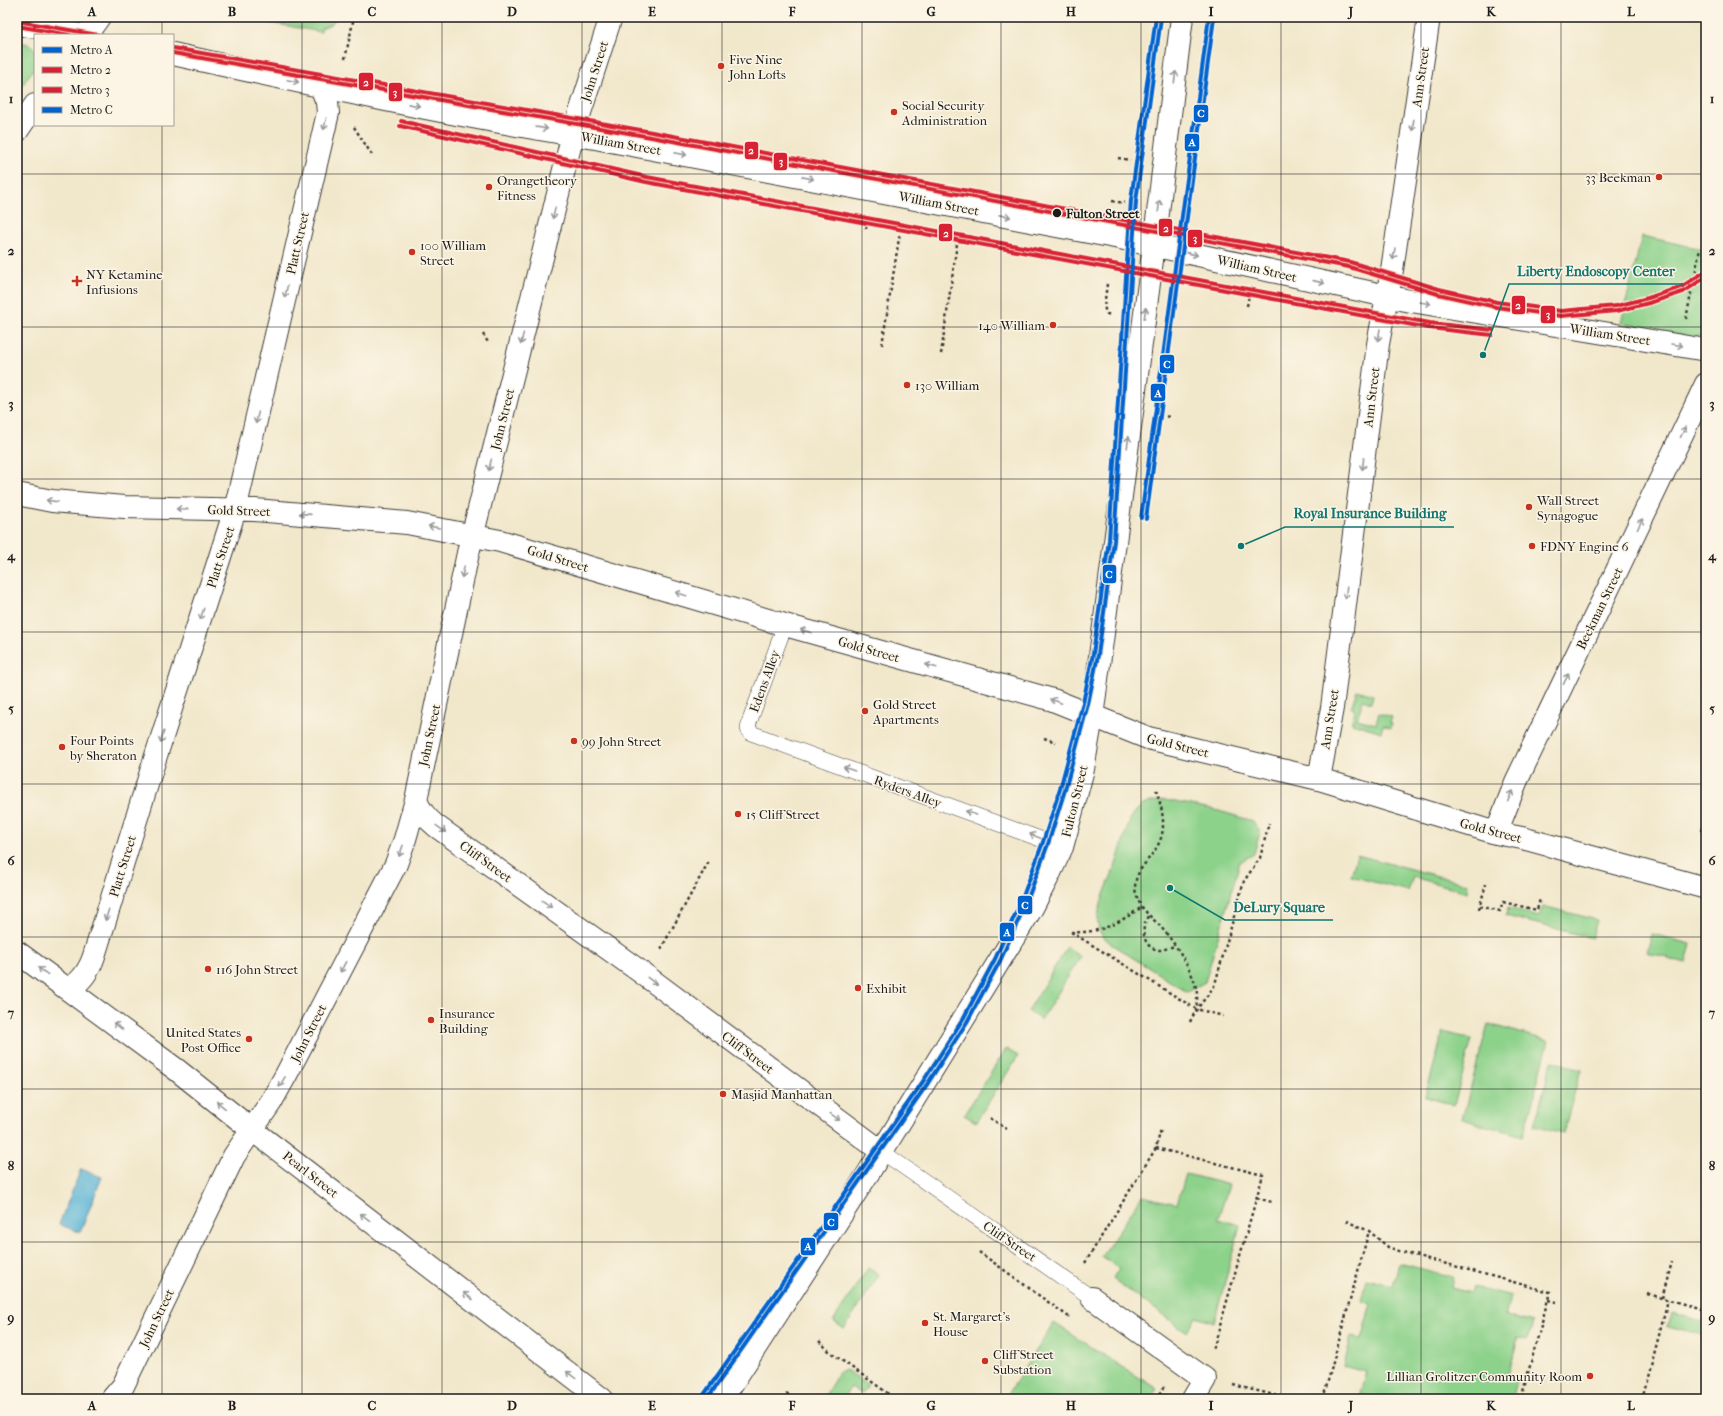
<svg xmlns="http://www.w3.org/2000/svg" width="1723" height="1416" font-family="'IM FELL French Canon',serif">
<rect width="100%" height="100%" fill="#fcf5e5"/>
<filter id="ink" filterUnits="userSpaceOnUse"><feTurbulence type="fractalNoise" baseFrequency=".025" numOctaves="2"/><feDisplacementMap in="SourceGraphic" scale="8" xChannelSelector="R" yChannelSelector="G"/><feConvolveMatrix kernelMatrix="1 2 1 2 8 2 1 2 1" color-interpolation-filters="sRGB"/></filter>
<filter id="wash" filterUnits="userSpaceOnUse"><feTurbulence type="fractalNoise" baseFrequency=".012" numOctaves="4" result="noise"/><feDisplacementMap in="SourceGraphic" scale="16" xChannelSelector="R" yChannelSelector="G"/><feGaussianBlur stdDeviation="0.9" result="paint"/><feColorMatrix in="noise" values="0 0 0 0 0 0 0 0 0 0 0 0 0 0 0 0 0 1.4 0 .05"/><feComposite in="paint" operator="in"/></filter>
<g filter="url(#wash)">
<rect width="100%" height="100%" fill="#f1e7cb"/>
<!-- green -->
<path fill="#8dd28b" stroke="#547754" d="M238,17H337L331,24L321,28V32Z
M17,41L28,44L35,49V67L17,93Z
M1642,236L1706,250V336L1689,337L1621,323Z
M1357,690L1373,695L1371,703L1363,700L1357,719L1376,724L1379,713L1392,717L1390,723L1392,724L1391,728L1383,725L1381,732L1352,723L1355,710L1351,708Z
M1165,800L1212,809L1253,821L1260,832L1254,854L1240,862L1205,982L1187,992L1111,944C1105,938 1099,934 1098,925C1096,907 1110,881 1116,864C1121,850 1124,836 1129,823C1130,818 1134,813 1137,810C1145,802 1154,801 1165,800Z
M1357,855L1468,884L1467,892L1413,877L1408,891L1351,876Z
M1543,906L1597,920L1592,938L1506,916L1508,908L1539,917Z
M1652,934L1691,944L1686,963L1647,952Z
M1067,947L1081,956L1041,1020L1028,1011Z
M1488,1024L1549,1041L1523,1136L1462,1119Z
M1443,1032L1472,1039L1454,1105L1425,1097Z
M1006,1049L1018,1056L976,1122L964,1115Z
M1552,1061L1581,1069L1563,1134L1534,1126Z
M1186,1174L1229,1185L1218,1219L1240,1225L1214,1323L1196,1317L1187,1332L1113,1279L1119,1269L1102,1256L1142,1196L1177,1204Z
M1399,1263L1453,1277L1451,1288L1471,1293L1473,1286L1511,1296L1506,1316L1532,1323L1527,1340L1518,1338L1508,1375L1517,1378L1511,1399H1420L1404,1395L1402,1399H1380L1360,1394L1366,1372L1344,1366L1351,1337L1361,1339L1371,1304L1361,1301L1366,1279L1393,1286Z
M868,1268L879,1275L844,1329L833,1321Z
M1672,1313L1706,1322V1336L1668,1326Z
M1054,1323L1157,1389L1150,1399H1005Z
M844,1370L848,1371L868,1385L862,1394L851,1387L842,1399H823L839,1372Z"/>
<!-- water -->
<path fill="#59b4d6" stroke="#3a6879" d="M81,1169L102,1177L80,1233L59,1224Z"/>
</g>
<g filter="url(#ink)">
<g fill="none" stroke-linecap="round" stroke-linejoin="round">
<defs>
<path id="service" d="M785,625L749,723L748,729L751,733L1062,847
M881,1151L1092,1298"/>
<path id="pedestrian" d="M1092,1298L1205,1379L1193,1399"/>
<path id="minor" d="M17,24L82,35
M86,35L99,17
M173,54C313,85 453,116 595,138L1120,238L1405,300L1706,350
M17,131L35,105
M17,494L52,501L124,507L255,510L407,523L500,541L785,625L1053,700L1148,738L1319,779L1496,833L1522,838L1706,888
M1319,779L1332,708L1378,344L1392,270L1429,17
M416,800C420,811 426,818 436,826L638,970L881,1151
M1496,833L1516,782L1706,384
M17,952L177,1070L251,1129L602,1399
M69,990C82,980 89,971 94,956L154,762L235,510L328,113L327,102L321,87
M112,1399L123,1386L234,1156L271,1102L286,1075L396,864L405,839L416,800L468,553L573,134L611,17
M722,1399L869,1172L974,1002L1032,908L1047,879L1062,847L1072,811L1083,769L1092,717L1154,245L1182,17"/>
</defs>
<!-- service casing -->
<use href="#service" stroke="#3c3a36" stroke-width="16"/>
<!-- pedestrian casing -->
<use href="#pedestrian" stroke="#3c3a36" stroke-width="24"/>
<!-- minor casing -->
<use href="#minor" stroke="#3c3a36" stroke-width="24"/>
<!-- path -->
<path stroke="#3c3a36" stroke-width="2.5" stroke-dasharray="3 3" stroke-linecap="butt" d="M345,59L354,17
M354,127L372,155
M1118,158L1130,160
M1112,201L1125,203
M866,229L867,219
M1107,284L1104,307L1107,314L1111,315
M1247,306L1249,295
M1686,319L1700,249
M483,334L489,344
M882,345L901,226
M941,354L958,237
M1160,416L1171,417
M1044,738L1056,742
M1156,790C1161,805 1166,822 1161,838C1154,860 1128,871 1137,897C1141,909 1150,916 1159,925C1173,940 1192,968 1196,988C1198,995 1197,1002 1196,1009
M1702,830L1704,823
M1480,906L1500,911L1503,902L1537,910L1540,899
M1479,909L1486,884
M1148,916C1147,919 1144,923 1144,927C1142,938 1148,950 1160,950C1164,950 1170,947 1175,946
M1071,932L1196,1009L1223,1016
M1071,932C1101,934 1118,923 1142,907
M661,949L709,861
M1190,1022C1197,1006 1207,998 1215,984L1244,881L1260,858L1269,823
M990,1118L1007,1129
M1156,1148L1263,1175L1213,1350
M1257,1198L1272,1202
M1346,1221L1369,1231L1388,1247L1399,1251L1550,1292L1521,1399
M979,1252L1069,1317
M1085,1263L1156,1148L1161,1129
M1647,1294L1706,1310
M1662,1298L1672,1262
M1548,1300L1556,1302
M819,1341L830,1352L889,1394L885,1399
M1233,1385L1291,1399
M786,1393L798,1399
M1156,1399L1164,1386
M1268,1399L1269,1394
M1323,1399L1369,1231
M1642,1399L1668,1300"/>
<!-- service -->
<use href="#service" stroke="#fff" stroke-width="15"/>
<!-- pedestrian -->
<use href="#pedestrian" stroke="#fff" stroke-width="22"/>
<!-- minor -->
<use href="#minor" stroke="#fff" stroke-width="22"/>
<defs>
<path id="metro-1" d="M1141,518L1209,17
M701,1399L924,1080L963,1019L995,959L1022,899L1043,842L1060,789L1083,703L1093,654L1109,540L1131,200L1156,17"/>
<path id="metro-2" d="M17,21L98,35
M173,48L652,132L1350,262L1439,289L1497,302L1561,311L1616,306L1648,298L1681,287L1706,271
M401,121L647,177L1430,323L1493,330"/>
<path id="metro-3" d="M17,26L69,35
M173,53L651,137L1349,267L1438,294L1496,307L1561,316L1617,311L1649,303L1683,292L1706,277
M400,126L646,182L1429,328L1492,335"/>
<path id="metro-4" d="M1146,519L1214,18
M707,1399L928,1083L967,1022L1000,961L1027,901L1048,844L1065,790L1088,704L1098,655L1114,541L1136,201L1161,18"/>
</defs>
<!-- metro-1 casing -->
<use href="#metro-1" stroke="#fcf5e5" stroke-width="7"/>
<!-- metro-2 casing -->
<use href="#metro-2" stroke="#fcf5e5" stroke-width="7"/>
<!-- metro-3 casing -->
<use href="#metro-3" stroke="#fcf5e5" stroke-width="7"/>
<!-- metro-4 casing -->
<use href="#metro-4" stroke="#fcf5e5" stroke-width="7"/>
<!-- metro-1 -->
<use href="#metro-1" stroke="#0062cf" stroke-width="4"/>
<!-- metro-2 -->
<use href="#metro-2" stroke="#d82233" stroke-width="4"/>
<!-- metro-3 -->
<use href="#metro-3" stroke="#d82233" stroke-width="4"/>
<!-- metro-4 -->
<use href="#metro-4" stroke="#0062cf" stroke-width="4"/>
</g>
<!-- one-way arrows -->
<defs><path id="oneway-shaft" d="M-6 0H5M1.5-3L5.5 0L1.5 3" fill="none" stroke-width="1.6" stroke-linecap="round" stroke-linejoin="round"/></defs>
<g stroke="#999">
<use href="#oneway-shaft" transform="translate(1175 77) rotate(-83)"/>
<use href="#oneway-shaft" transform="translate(293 81) rotate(12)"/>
<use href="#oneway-shaft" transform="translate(414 105) rotate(11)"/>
<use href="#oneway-shaft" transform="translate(325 124) rotate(103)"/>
<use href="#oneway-shaft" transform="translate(1413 125) rotate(98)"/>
<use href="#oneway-shaft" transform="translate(542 128) rotate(8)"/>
<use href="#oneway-shaft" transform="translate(681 154) rotate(11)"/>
<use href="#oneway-shaft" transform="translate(808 178) rotate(11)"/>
<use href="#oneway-shaft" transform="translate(1159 206) rotate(-83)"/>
<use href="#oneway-shaft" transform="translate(554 213) rotate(104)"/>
<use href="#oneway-shaft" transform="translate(1005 216) rotate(11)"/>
<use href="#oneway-shaft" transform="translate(1192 254) rotate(13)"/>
<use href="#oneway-shaft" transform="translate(1394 254) rotate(99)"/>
<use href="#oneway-shaft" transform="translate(1319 282) rotate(13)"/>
<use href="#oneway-shaft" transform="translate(286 292) rotate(103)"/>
<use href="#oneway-shaft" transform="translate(1425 303) rotate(9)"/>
<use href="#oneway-shaft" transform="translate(1145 313) rotate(-82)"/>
<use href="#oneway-shaft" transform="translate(1379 335) rotate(99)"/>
<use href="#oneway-shaft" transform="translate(522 339) rotate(104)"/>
<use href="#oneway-shaft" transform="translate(1677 345) rotate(9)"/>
<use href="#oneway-shaft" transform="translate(257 418) rotate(103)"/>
<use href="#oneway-shaft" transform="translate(1683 432) rotate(-65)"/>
<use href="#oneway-shaft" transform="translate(1128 442) rotate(-82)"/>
<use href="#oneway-shaft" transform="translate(1363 464) rotate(97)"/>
<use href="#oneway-shaft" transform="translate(490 465) rotate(104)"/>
<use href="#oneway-shaft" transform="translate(52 501) rotate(-172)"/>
<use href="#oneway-shaft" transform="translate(182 509) rotate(-178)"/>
<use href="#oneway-shaft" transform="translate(305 514) rotate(-176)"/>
<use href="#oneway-shaft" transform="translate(1640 524) rotate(-64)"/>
<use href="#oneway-shaft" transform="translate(434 527) rotate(-170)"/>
<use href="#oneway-shaft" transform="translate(463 572) rotate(102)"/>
<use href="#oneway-shaft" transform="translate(1346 593) rotate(97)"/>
<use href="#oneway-shaft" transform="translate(681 594) rotate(-163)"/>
<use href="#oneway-shaft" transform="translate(202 614) rotate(108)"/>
<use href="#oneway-shaft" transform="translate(806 631) rotate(-164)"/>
<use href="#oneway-shaft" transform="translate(931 666) rotate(-164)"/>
<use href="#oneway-shaft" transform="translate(1566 679) rotate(-64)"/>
<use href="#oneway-shaft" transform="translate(1056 701) rotate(-159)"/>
<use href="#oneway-shaft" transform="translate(162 737) rotate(108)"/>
<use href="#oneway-shaft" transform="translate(849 769) rotate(-160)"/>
<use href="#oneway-shaft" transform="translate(1510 796) rotate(-68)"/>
<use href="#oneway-shaft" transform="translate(971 813) rotate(-160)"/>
<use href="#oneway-shaft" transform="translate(441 829) rotate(36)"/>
<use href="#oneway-shaft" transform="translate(1035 836) rotate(-158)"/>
<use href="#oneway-shaft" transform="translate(401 851) rotate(110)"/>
<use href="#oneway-shaft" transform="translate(547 904) rotate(36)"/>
<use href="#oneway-shaft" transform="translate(107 915) rotate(107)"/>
<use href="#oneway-shaft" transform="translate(343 967) rotate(117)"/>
<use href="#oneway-shaft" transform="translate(43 971) rotate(-144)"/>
<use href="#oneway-shaft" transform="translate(652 981) rotate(37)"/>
<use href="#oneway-shaft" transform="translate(118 1026) rotate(-143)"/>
<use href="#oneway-shaft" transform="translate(282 1082) rotate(120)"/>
<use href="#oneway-shaft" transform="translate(221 1105) rotate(-141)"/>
<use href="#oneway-shaft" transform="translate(835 1117) rotate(36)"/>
<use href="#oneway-shaft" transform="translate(365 1217) rotate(-142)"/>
<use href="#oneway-shaft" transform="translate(468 1296) rotate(-142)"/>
<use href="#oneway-shaft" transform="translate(571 1375) rotate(-142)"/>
</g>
</g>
<!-- grid -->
<path fill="none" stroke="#1c1c1c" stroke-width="1" stroke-opacity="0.55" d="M162,17V35M302,17V1399M442,17V1399M582,17V1399M722,17V1399M862,17V1399M1001,17V1399M1141,17V1399M1281,17V1399M1421,17V1399M1561,17V1399M162,125V1399M17,174H1706M17,327H1706M17,479H1706M17,632H1706M17,784H1706M17,937H1706M17,1089H1706M17,1242H1706"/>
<!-- markers -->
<g fill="#c8321e" stroke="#fcf5e5" stroke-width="1.5">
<circle cx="721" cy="66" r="4"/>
<circle cx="894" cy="112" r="4"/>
<circle cx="1659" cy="177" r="4"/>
<circle cx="489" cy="187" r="4"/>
<circle cx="412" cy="252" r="4"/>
<path d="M75 275h4v4h4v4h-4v4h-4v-4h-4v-4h4z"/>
<circle cx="1053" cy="325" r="4"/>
<circle cx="907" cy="385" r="4"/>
<circle cx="1529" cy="507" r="4"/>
<circle cx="1532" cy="546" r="4"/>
<circle cx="865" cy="711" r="4"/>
<circle cx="574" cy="741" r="4"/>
<circle cx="62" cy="747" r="4"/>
<circle cx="738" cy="814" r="4"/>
<circle cx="208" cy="969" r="4"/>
<circle cx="858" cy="988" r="4"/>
<circle cx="431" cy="1020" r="4"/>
<circle cx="249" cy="1039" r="4"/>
<circle cx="723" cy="1094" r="4"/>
<circle cx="925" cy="1323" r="4"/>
<circle cx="985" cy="1361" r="4"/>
<circle cx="1590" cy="1376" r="4"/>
</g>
<circle fill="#1c1c1c" stroke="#fcf5e5" stroke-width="1.5" cx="1057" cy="213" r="5"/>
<g text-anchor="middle" stroke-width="3" stroke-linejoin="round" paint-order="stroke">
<!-- poi labels -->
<g font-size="13" fill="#1c1c1c" stroke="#fcf5e5" text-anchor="start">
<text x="729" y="64">Five Nine<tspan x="729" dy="15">John Lofts</tspan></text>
<text x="902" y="110">Social Security<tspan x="902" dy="15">Administration</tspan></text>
<text x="1651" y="182" text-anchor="end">33 Beekman</text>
<text x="497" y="185">Orangetheory<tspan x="497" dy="15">Fitness</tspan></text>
<text x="420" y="250">100 William<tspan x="420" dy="15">Street</tspan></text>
<text x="86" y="279">NY Ketamine<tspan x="86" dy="15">Infusions</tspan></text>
<text x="1045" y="330" text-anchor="end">140 William</text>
<text x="915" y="390">130 William</text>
<text x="1537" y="505">Wall Street<tspan x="1537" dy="15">Synagogue</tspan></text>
<text x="1540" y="551">FDNY Engine 6</text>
<text x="873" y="709">Gold Street<tspan x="873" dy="15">Apartments</tspan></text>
<text x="70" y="745">Four Points<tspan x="70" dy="15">by Sheraton</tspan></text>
<text x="582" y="746">99 John Street</text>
<text x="746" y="819">15 Cliff Street</text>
<text x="216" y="974">116 John Street</text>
<text x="866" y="993">Exhibit</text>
<text x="439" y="1018">Insurance<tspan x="439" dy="15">Building</tspan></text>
<text x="241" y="1037" text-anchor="end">United States<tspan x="241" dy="15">Post Office</tspan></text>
<text x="731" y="1099">Masjid Manhattan</text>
<text x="933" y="1321">St. Margaret's<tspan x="933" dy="15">House</tspan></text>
<text x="993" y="1359">Cliff Street<tspan x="993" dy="15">Substation</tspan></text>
<text x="1582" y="1381" text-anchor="end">Lillian Grolitzer Community Room</text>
</g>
<!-- street labels -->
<g font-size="13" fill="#1c1c1c" stroke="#fcf5e5">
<text transform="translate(594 71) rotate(-72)" y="5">John Street</text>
<text transform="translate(1420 77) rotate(-82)" y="5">Ann Street</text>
<text transform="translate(621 143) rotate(10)" y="5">William Street</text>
<text transform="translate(939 203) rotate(11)" y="5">William Street</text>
<text transform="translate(297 243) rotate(-77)" y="5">Platt Street</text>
<text transform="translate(1257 268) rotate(13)" y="5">William Street</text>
<text transform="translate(1610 334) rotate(9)" y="5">William Street</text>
<text transform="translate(1371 397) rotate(-83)" y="5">Ann Street</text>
<text transform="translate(502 419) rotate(-76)" y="5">John Street</text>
<text transform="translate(239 510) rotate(2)" y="5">Gold Street</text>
<text transform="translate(220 557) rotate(-72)" y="5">Platt Street</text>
<text transform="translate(558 558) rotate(17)" y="5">Gold Street</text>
<text transform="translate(1599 608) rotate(-64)" y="5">Beekman Street</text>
<text transform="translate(869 649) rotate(16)" y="5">Gold Street</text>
<text transform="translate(764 681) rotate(-70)" y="5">Edens Alley</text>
<text transform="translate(1329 719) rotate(-81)" y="5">Ann Street</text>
<text transform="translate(429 735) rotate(-78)" y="5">John Street</text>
<text transform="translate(1178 745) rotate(14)" y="5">Gold Street</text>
<text transform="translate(908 791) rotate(20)" y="5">Ryders Alley</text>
<text transform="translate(1074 801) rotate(-76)" y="5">Fulton Street</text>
<text transform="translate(1491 830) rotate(15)" y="5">Gold Street</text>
<text transform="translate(486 861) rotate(36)" y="5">Cliff Street</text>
<text transform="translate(122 866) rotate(-73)" y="5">Platt Street</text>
<text transform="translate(308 1033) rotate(-63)" y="5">John Street</text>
<text transform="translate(748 1052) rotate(37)" y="5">Cliff Street</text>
<text transform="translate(311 1174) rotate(38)" y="5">Pearl Street</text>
<text transform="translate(1010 1241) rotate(34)" y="5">Cliff Street</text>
<text transform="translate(156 1318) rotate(-64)" y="5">John Street</text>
</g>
<!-- stop labels -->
<g font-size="13" font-weight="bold" fill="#1c1c1c" stroke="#fcf5e5" text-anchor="start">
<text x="1066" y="218">Fulton Street</text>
</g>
</g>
<!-- callouts -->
<path fill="none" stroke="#0f766e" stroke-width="1.5" d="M1483 355L1509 284H1683M1241 546L1285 527H1454M1170 888L1225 920H1333"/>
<g fill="#0f766e" stroke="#fcf5e5" stroke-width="1.5">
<circle cx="1483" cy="355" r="4"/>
<circle cx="1241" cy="546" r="4"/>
<circle cx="1170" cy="888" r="4"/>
</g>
<g font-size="14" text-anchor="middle" font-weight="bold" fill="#0f766e" stroke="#fcf5e5" stroke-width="3" stroke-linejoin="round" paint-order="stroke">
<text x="1596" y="276">Liberty Endoscopy Center</text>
<text x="1370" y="518">Royal Insurance Building</text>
<text x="1279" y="912">DeLury Square</text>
</g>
<g stroke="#fcf5e5" stroke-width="1.5">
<rect x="358" y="72" width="16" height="19" rx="4" fill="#d82233"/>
<rect x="388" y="82" width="15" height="20" rx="4" fill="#d82233"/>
<rect x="1193" y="104" width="16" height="19" rx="4" fill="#0062cf"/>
<rect x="1184" y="133" width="16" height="19" rx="4" fill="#0062cf"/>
<rect x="744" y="141" width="15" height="19" rx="4" fill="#d82233"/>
<rect x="773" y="152" width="15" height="19" rx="4" fill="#d82233"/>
<rect x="1158" y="218" width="15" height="19" rx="4" fill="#d82233"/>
<rect x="938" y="223" width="15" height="19" rx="4" fill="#d82233"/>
<rect x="1187" y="229" width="16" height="19" rx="4" fill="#d82233"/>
<rect x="1511" y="295" width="15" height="20" rx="4" fill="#d82233"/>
<rect x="1540" y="305" width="16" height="19" rx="4" fill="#d82233"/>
<rect x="1159" y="354" width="16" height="20" rx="4" fill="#0062cf"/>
<rect x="1150" y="383" width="16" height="19" rx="4" fill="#0062cf"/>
<rect x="1102" y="564" width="15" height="20" rx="4" fill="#0062cf"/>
<rect x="1017" y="895" width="16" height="20" rx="4" fill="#0062cf"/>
<rect x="999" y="922" width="16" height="20" rx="4" fill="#0062cf"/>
<rect x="823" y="1212" width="16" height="19" rx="4" fill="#0062cf"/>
<rect x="800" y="1237" width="16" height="19" rx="4" fill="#0062cf"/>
</g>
<g font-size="11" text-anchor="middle" font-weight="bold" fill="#fff">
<text x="366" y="86">2</text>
<text x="395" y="96">3</text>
<text x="1201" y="117">C</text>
<text x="1192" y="146">A</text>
<text x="751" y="154">2</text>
<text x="781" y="165">3</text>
<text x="1166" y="232">2</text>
<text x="946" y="237">2</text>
<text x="1195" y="242">3</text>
<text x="1518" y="309">2</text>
<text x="1548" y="318">3</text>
<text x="1167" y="368">C</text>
<text x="1158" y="397">A</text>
<text x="1109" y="578">C</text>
<text x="1025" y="909">C</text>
<text x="1007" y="936">A</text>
<text x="831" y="1226">C</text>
<text x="808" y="1250">A</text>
</g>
<!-- margin -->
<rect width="1723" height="1416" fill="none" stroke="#fcf5e5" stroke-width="44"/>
<!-- legend -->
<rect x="34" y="34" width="140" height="92" fill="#fcf5e5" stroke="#a29e95"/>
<rect x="42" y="47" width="20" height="6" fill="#0062cf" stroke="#a29e95"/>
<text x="70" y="54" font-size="12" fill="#1c1c1c">Metro A</text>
<rect x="42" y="67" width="20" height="6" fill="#d82233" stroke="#a29e95"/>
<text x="70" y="74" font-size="12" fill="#1c1c1c">Metro 2</text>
<rect x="42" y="87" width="20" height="6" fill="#d82233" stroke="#a29e95"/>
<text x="70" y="94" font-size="12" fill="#1c1c1c">Metro 3</text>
<rect x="42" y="107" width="20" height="6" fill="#0062cf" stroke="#a29e95"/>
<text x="70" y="114" font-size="12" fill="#1c1c1c">Metro C</text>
<rect x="22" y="22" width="1679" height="1372" fill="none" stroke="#1c1c1c" stroke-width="1.5"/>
<g font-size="13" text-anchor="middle" font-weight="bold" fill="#1c1c1c">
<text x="92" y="16">A</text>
<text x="232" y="16">B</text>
<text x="372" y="16">C</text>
<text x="512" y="16">D</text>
<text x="652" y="16">E</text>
<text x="792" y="16">F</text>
<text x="931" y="16">G</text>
<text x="1071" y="16">H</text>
<text x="1211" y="16">I</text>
<text x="1351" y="16">J</text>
<text x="1491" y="16">K</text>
<text x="1631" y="16">L</text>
<text x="11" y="103">1</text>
<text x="1712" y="103">1</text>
<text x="11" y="255">2</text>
<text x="1712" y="255">2</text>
<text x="11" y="408">3</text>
<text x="1712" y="408">3</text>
<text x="11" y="560">4</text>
<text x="1712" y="560">4</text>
<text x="11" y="713">5</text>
<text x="1712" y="713">5</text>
<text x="11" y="865">6</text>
<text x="1712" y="865">6</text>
<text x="11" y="1017">7</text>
<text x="1712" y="1017">7</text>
<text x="11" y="1170">8</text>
<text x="1712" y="1170">8</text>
<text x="11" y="1322">9</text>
<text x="1712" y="1322">9</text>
<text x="92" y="1410">A</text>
<text x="232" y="1410">B</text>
<text x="372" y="1410">C</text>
<text x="512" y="1410">D</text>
<text x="652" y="1410">E</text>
<text x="792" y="1410">F</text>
<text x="931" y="1410">G</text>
<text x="1071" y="1410">H</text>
<text x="1211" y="1410">I</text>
<text x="1351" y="1410">J</text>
<text x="1491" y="1410">K</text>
<text x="1631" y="1410">L</text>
</g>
</svg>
